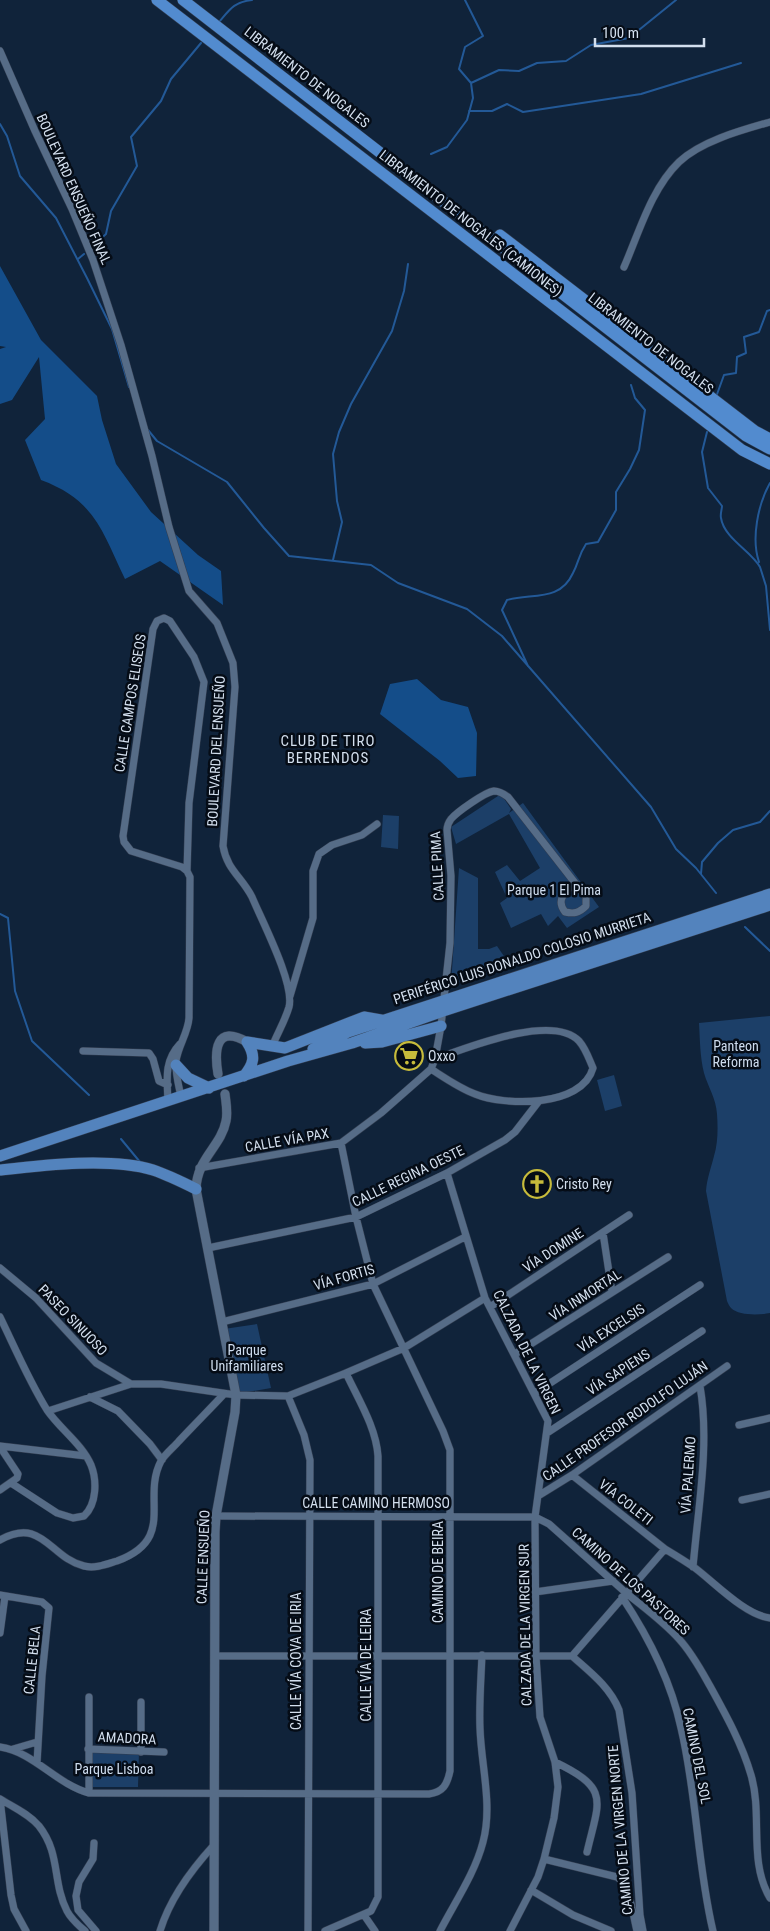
<svg xmlns="http://www.w3.org/2000/svg" width="770" height="1931" font-family="'Roboto Condensed',sans-serif">
<rect width="100%" height="100%" fill="#10233a"/>
<!-- green -->
<path fill="#1c3f68" d="M501,794L511,809L509,813L523,803L599,907L567,928L558,916L548,926L541,914L511,928L500,903L507,898L495,872L507,865L520,881L540,868L509,814L456,844L451,827Z
M383,815L399,816L398,849L381,847Z
M459,868L478,878V949H489L497,946L510,965L479,978L451,984Z
M770,1016V1313C760,1315 739,1316 731,1308C729,1306 728,1303 727,1301L706,1191C707,1178 711,1168 714,1156C718,1143 718,1128 717,1114C716,1098 708,1087 704,1073C700,1057 700,1040 699,1023Z
M614,1075L622,1106L605,1111L597,1080Z
M257,1324L271,1388L236,1394L224,1329Z
M90,1751L139,1752L138,1787H90Z"/>
<!-- forest -->
<path fill="#144d89" d="M0,266L41,340L97,396L102,420L116,464L151,512L198,555L221,571L223,605L160,561L125,579C102,531 95,500 41,480L25,440L45,419L39,357L12,400L0,404V349L6,347L0,346Z
M417,679L441,700L468,707L477,733L476,776L458,778L440,761L380,714L390,684Z"/>
<g fill="none" stroke-linecap="round" stroke-linejoin="round">
<!-- stream -->
<path stroke="#235997" stroke-width="2" d="M219,22C230,9 234,2 252,0
M471,83L499,70L519,71L537,63L566,61L591,45L629,38L676,0
M469,111H492L507,104L523,112L641,94L741,63
M0,124L7,136L20,176L56,218L87,278L112,329L129,387
M431,154L447,147L467,120L473,98L471,83L459,69L465,47L483,36L465,0
M94,245L106,234L111,211L137,166L131,137L161,101L171,79L201,43
M78,259L84,254
M716,397L724,375L736,373L737,357L746,353L744,337L759,332L767,311L770,310
M148,430L157,441L227,482L264,528L289,556L371,565L398,583L467,609L502,636L651,807L676,849L696,868L716,893
M707,432L702,452L708,488L722,506C722,509 720,514 721,518C724,538 751,551 760,567
M333,560L342,522L337,501L333,454L339,432L351,404L392,331L404,291L408,264
M759,562C751,539 758,504 770,483
M760,567L766,586L770,630
M528,666L502,610L507,600C532,593 560,602 573,573C579,562 578,556 586,544L598,542L616,510V492L630,469L639,450L645,410L635,398L631,385
M701,874L702,862L718,843L733,830L760,822L770,811
M0,914L8,918L15,991L32,1041L89,1095
M745,927L770,951
M121,1139L140,1162"/>
<defs>
<path id="minor" d="M0,51L35,131L72,209L93,260L121,345L152,456L169,527L189,591L217,623L233,663L235,687L223,846C227,870 242,877 252,897C262,921 295,984 289,1007C285,1021 277,1034 272,1047
M624,267C639,233 651,189 679,162C701,141 742,130 770,122
M290,996L313,918V871L319,854L332,845L362,835L377,824
M83,1051L149,1053L153,1059L159,1081L168,1085
M431,1069C445,1078 459,1088 475,1094C504,1106 582,1108 593,1068C589,1059 586,1049 579,1041C552,1013 466,1048 435,1059
M181,1097C179,1086 175,1073 176,1061C178,1046 188,1033 189,1018L190,877L187,871L182,867L131,851L124,842L123,836L153,629L157,621L164,618L170,621L194,657L204,682L189,803L187,871
M168,1101C167,1079 164,1061 180,1044
M199,1168L341,1143L381,1113L431,1069L435,1059L441,1026L450,943L451,876L447,830C447,826 448,823 451,819C457,812 485,792 494,791C500,791 504,794 508,797L586,897V906C579,913 574,914 565,912C555,899 566,892 575,883
M447,1173L485,1298L548,1421L535,1517L536,1656L540,1717L555,1762L558,1787L554,1818L544,1859L538,1877L510,1931
M603,1233L612,1292
M208,1248L356,1217L447,1173L505,1140L515,1132L539,1101
M0,1268L36,1298L96,1363L131,1384H161L236,1395L288,1396L346,1373L404,1348L485,1298
M490,1307L629,1215
M0,1317C15,1348 29,1381 47,1410C60,1429 82,1444 91,1465C97,1480 97,1504 84,1516L73,1518L57,1513L11,1483
M222,1322L373,1284L465,1237
M515,1354L668,1257
M535,1393L700,1285
M288,1396L304,1435L310,1460L308,1931
M90,1397L118,1411L150,1444L162,1460
M48,1411L131,1384
M739,1425L770,1418
M547,1433L702,1331
M0,1446L86,1456
M0,1447L18,1474L17,1478L0,1490
M572,1475L665,1549
M538,1496L572,1475L727,1366
M742,1500L770,1494
M216,1516L535,1517L549,1524C574,1546 599,1569 625,1592C643,1607 663,1621 679,1639C692,1653 701,1670 710,1686C726,1715 742,1744 751,1775C763,1815 748,1861 770,1898
M0,1540C42,1516 50,1558 84,1566C95,1569 107,1564 117,1561C177,1539 141,1499 161,1461C165,1454 174,1447 179,1441C194,1425 209,1410 224,1394
M693,1567C698,1508 710,1444 700,1386
M535,1592L613,1581
M0,1595L42,1602L49,1608L42,1676L37,1763
M622,1597C648,1636 671,1681 681,1728C697,1795 697,1864 713,1931
M0,1633L5,1596
M215,1656H572L665,1549C675,1555 685,1561 695,1568C715,1583 745,1615 770,1618
M572,1656C590,1672 610,1687 619,1710L632,1793L640,1915L643,1931
M89,1697V1793
M141,1702V1752
M0,1747C34,1752 56,1784 89,1793L429,1794C443,1792 447,1785 450,1771V1450L443,1431L373,1284L356,1217L341,1143
M13,1749L37,1742
M88,1749L164,1752
M555,1762C611,1789 599,1800 587,1852
M0,1799C13,1807 29,1814 39,1826C61,1854 52,1882 67,1911C71,1919 78,1925 85,1931
M0,1799L11,1895L14,1909L26,1931
M94,1843L93,1859L79,1882L76,1896L78,1910L96,1931
M544,1859L617,1877C630,1885 633,1916 637,1931
M531,1890L573,1915L611,1931
M364,1915L375,1931
M160,1931C170,1898 191,1870 214,1845
M325,1931L371,1911L378,1897V1456C376,1427 358,1399 346,1373
M440,1931C455,1902 475,1873 483,1842C493,1805 481,1765 480,1728C479,1704 481,1679 482,1655"/>
<path id="tertiary" d="M218,1074C214,1050 216,1024 247,1042
M214,1931L215,1532L216,1516L235,1412L236,1395L196,1189C197,1158 221,1147 226,1121C228,1112 226,1103 225,1094"/>
<path id="primary" d="M247,1042L285,1048L364,1017L381,1020
M365,1043L382,1042L441,1026
M313,1049L348,1032L770,894
M176,1065L188,1078L209,1088
M244,1076C254,1064 256,1056 247,1042
M0,1156L288,1061L352,1043L443,1011L770,905
M0,1170C44,1165 111,1157 153,1170C168,1175 182,1182 196,1189"/>
<path id="trunk" d="M157,0L742,450L770,464
M183,0L746,436L770,449
M500,235L755,431L770,439"/>
</defs>
<!-- minor casing -->
<use href="#minor" stroke="#333e51" stroke-width="8"/>
<!-- tertiary casing -->
<use href="#tertiary" stroke="#333e51" stroke-width="10"/>
<!-- primary casing -->
<use href="#primary" stroke="#333e51" stroke-width="12"/>
<!-- trunk casing -->
<use href="#trunk" stroke="#333e51" stroke-width="12"/>
<!-- minor -->
<use href="#minor" stroke="#566c87" stroke-width="7"/>
<!-- tertiary -->
<use href="#tertiary" stroke="#566c87" stroke-width="9"/>
<!-- primary -->
<use href="#primary" stroke="#5383bd" stroke-width="11"/>
<!-- trunk -->
<use href="#trunk" stroke="#528bcf" stroke-width="11"/>
</g>
<!-- icons -->
<defs>
<symbol id="supermarket-ring" viewBox="-11 -11 22 22"><circle r="9.5" fill="#050c16" stroke="#c7bb3b" stroke-width="1.5"/><path d="M-6-5.5h2.5l.6 2H6L4.5 2H-2.5L-4.4-4H-6ZM-1.5 3.2a1.3 1.3 0 1 0 .1 0ZM3 3.2a1.3 1.3 0 1 0 .1 0Z" fill="#c7bb3b"/></symbol>
<symbol id="church-ring" viewBox="-11 -11 22 22"><circle r="9.5" fill="#050c16" stroke="#c7bb3b" stroke-width="1.5"/><path d="M-1.2-6h2.4v3.5h3.3v2.4h-3.3V6h-2.4V-.1h-3.3v-2.4h3.3Z" fill="#c7bb3b"/></symbol>
</defs>
<g fill-rule="evenodd">
<use href="#supermarket-ring" x="393" y="1040" width="32" height="32"/>
<use href="#church-ring" x="521" y="1168" width="32" height="32"/>
</g>
<g text-anchor="middle" stroke-width="5" stroke-linejoin="round" paint-order="stroke">
<!-- street labels -->
<g font-size="14" fill="#d3dfee" stroke="#050c16">
<text transform="translate(307 77) rotate(38)" y="5">LIBRAMIENTO DE NOGALES</text>
<text transform="translate(74 189) rotate(66)" y="5">BOULEVARD ENSUEÑO FINAL</text>
<text transform="translate(471 223) rotate(38)" y="5">LIBRAMIENTO DE NOGALES (CAMIONES)</text>
<text transform="translate(651 343) rotate(38)" y="5">LIBRAMIENTO DE NOGALES</text>
<text transform="translate(130 703) rotate(-81)" y="5">CALLE CAMPOS ELISEOS</text>
<text transform="translate(216 751) rotate(-87)" y="5">BOULEVARD DEL ENSUEÑO</text>
<text transform="translate(437 866) rotate(-93)" y="5">CALLE PIMA</text>
<text transform="translate(522 958) rotate(-18)" y="5">PERIFÉRICO LUIS DONALDO COLOSIO MURRIETA</text>
<text transform="translate(287 1140) rotate(-10)" y="5">CALLE VÍA PAX</text>
<text transform="translate(408 1176) rotate(-26)" y="5">CALLE REGINA OESTE</text>
<text transform="translate(553 1250) rotate(-33)" y="5">VÍA DOMINE</text>
<text transform="translate(344 1277) rotate(-16)" y="5">VÍA FORTIS</text>
<text transform="translate(585 1295) rotate(-33)" y="5">VÍA INMORTAL</text>
<text transform="translate(73 1320) rotate(46)" y="5">PASEO SINUOSO</text>
<text transform="translate(611 1328) rotate(-33)" y="5">VÍA EXCELSIS</text>
<text transform="translate(527 1352) rotate(64)" y="5">CALZADA DE LA VIRGEN</text>
<text transform="translate(618 1372) rotate(-33)" y="5">VÍA SAPIENS</text>
<text transform="translate(625 1421) rotate(-35)" y="5">CALLE PROFESOR RODOLFO LUJÁN</text>
<text transform="translate(688 1475) rotate(-86)" y="5">VÍA PALERMO</text>
<text transform="translate(626 1502) rotate(38)" y="5">VÍA COLETI</text>
<text x="376" y="1508">CALLE CAMINO HERMOSO</text>
<text transform="translate(203 1557) rotate(-88)" y="5">CALLE ENSUEÑO</text>
<text transform="translate(438 1572) rotate(-90)" y="5">CAMINO DE BEIRA</text>
<text transform="translate(631 1581) rotate(42)" y="5">CAMINO DE LOS PASTORES</text>
<text transform="translate(525 1625) rotate(-91)" y="5">CALZADA DE LA VIRGEN SUR</text>
<text transform="translate(32 1660) rotate(-84)" y="5">CALLE BELA</text>
<text transform="translate(296 1661) rotate(-90)" y="5">CALLE VÍA COVA DE IRIA</text>
<text transform="translate(366 1665) rotate(-90)" y="5">CALLE VÍA DE LEIRA</text>
<text transform="translate(127 1738) rotate(3)" y="5">AMADORA</text>
<text transform="translate(697 1756) rotate(79)" y="5">CAMINO DEL SOL</text>
<text transform="translate(620 1830) rotate(-95)" y="5">CAMINO DE LA VIRGEN NORTE</text>
</g>
<!-- park labels -->
<g font-size="14" fill="#cfddef" stroke="#050c16">
<text x="554" y="895">Parque 1 El Pima</text>
<text x="736" y="1051">Panteon<tspan x="736" dy="16">Reforma</tspan></text>
<text x="247" y="1355">Parque<tspan x="247" dy="16">Unifamiliares</tspan></text>
<text x="114" y="1774">Parque Lisboa</text>
</g>
<!-- poi labels -->
<g font-size="14" fill="#d3dfee" stroke="#050c16" text-anchor="start">
<text x="428" y="1061">Oxxo</text>
<text x="556" y="1189">Cristo Rey</text>
</g>
<!-- neighbourhood labels -->
<g font-size="15" letter-spacing="1" fill="#d3dfee" stroke="#050c16">
<text x="328" y="746">CLUB DE TIRO<tspan x="328" dy="17">BERRENDOS</tspan></text>
</g>
</g>
<!-- scale -->
<path d="M595 38v8h109v-8" fill="none" stroke="#d3dfee" stroke-width="2.5"/>
<text x="602" y="38" font-size="15" fill="#d3dfee" stroke="#050c16" stroke-width="4" paint-order="stroke">100 m</text>
</svg>
